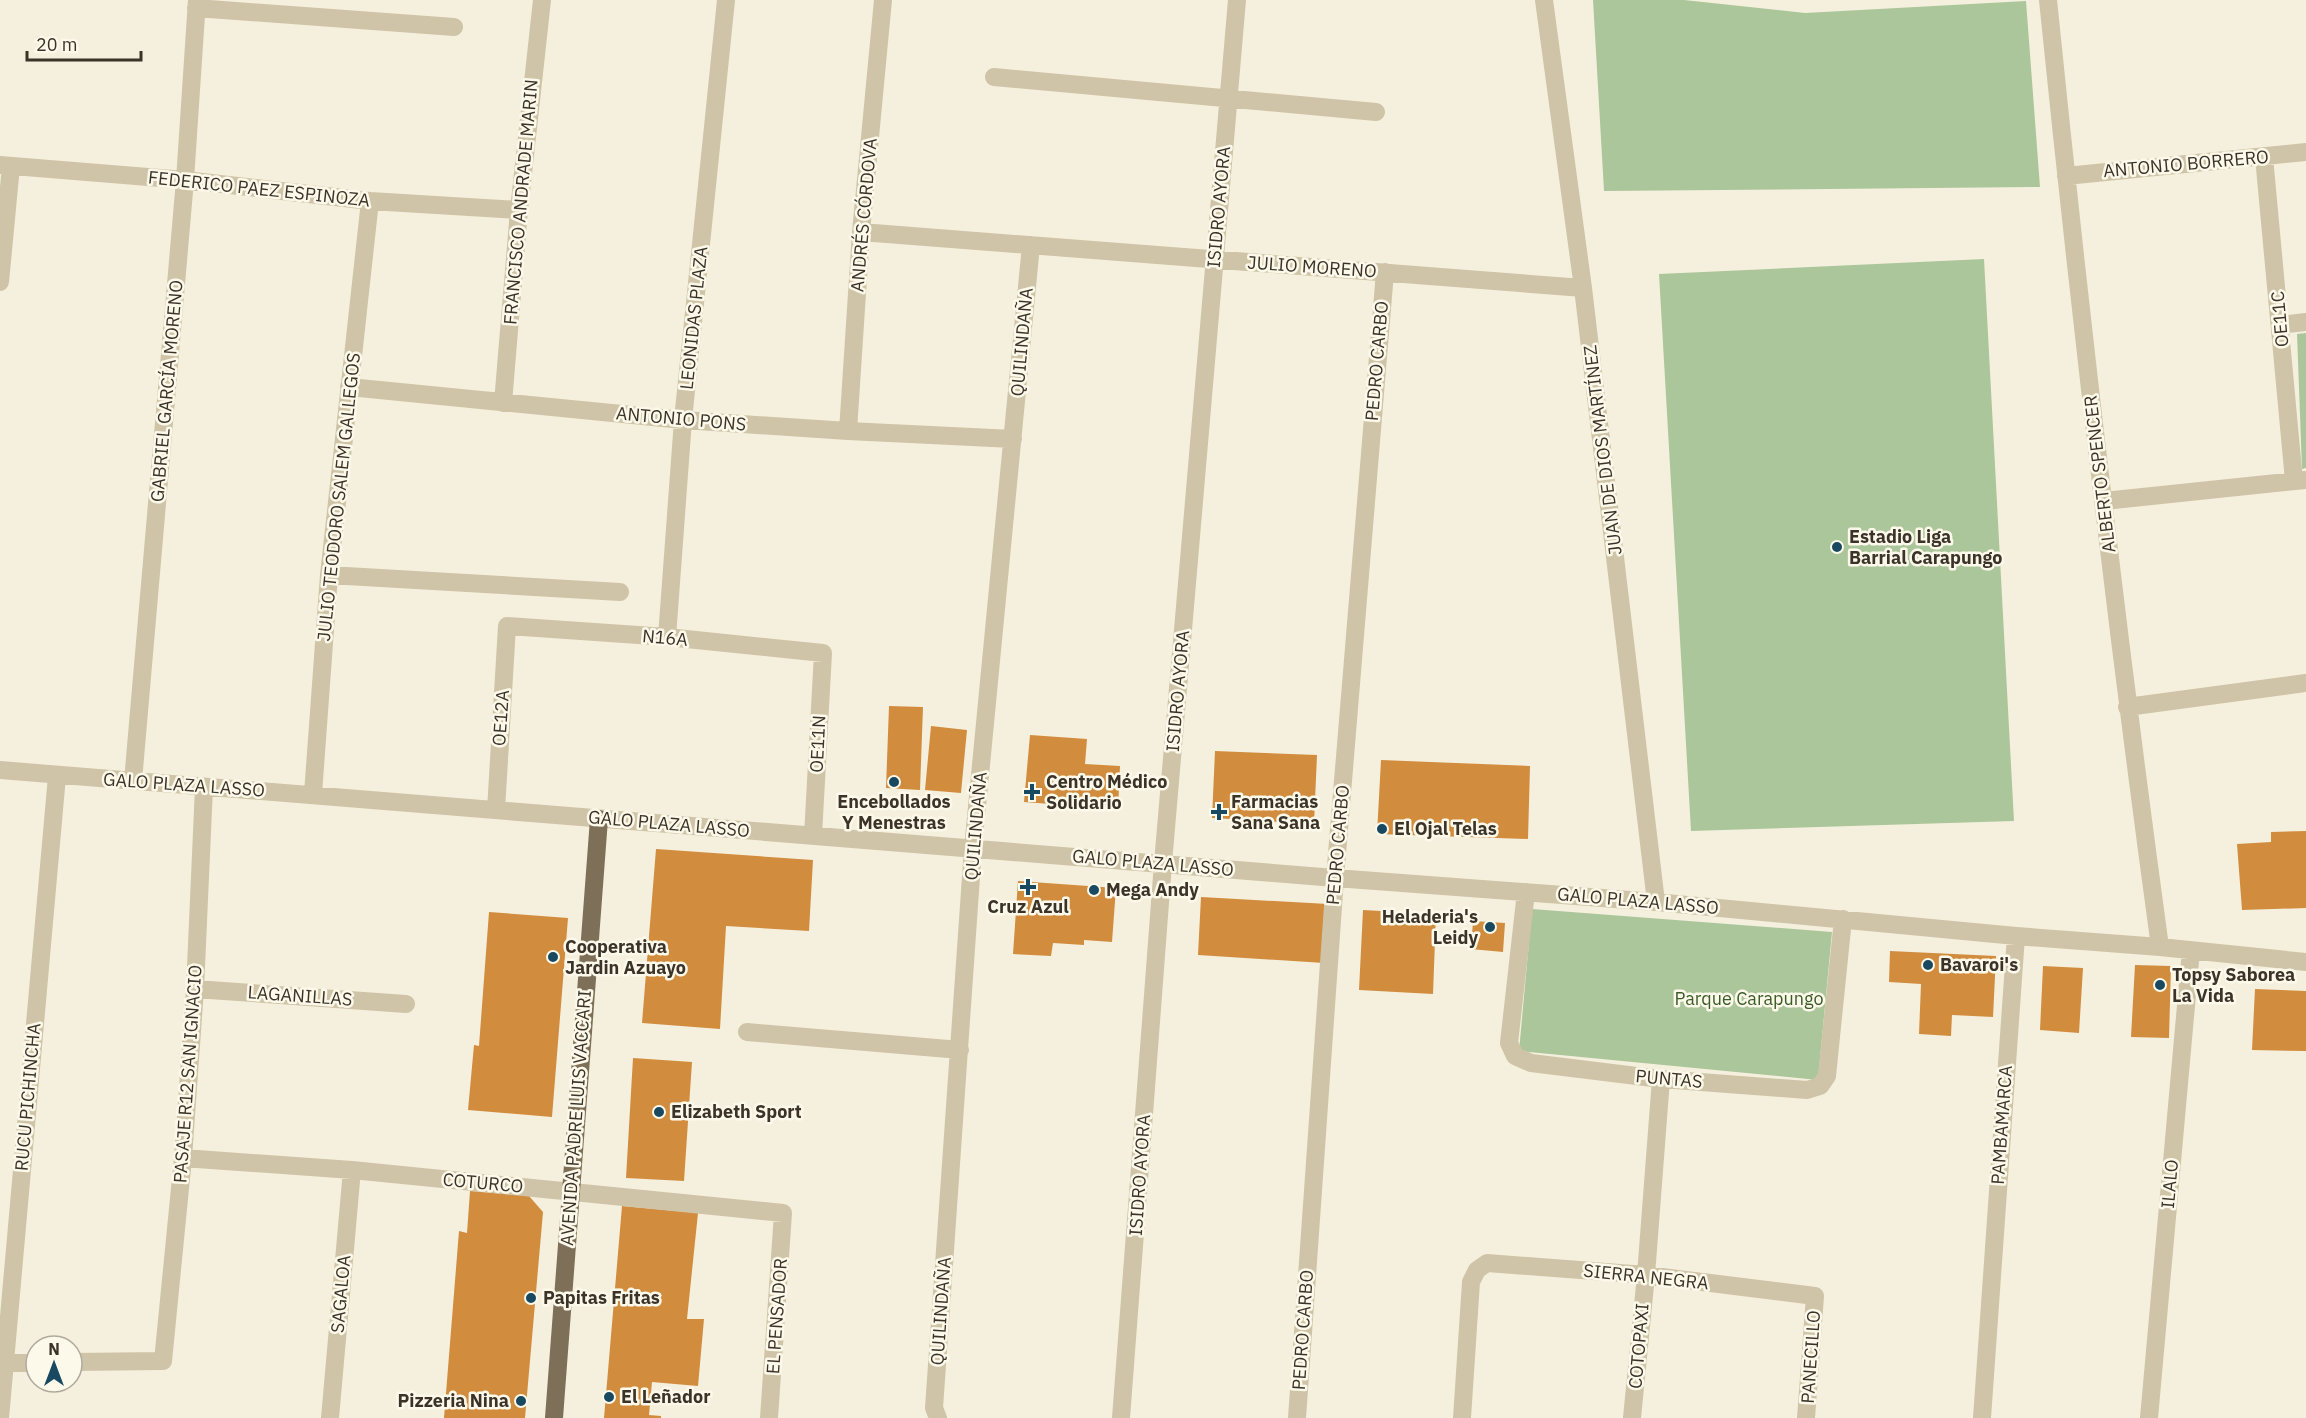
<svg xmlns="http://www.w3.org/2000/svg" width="2306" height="1418" font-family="'IBM Plex Sans',sans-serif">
<rect width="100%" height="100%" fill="#f5f0dd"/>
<!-- green -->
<path fill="#acc69b" d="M1593,0H1684L1805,13L2026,1L2040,187L1604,191Z
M1984,259L2014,821L1691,831L1659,274Z
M2306,333V468L2302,469L2297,334Z
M1532,909L1832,932L1818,1080L1519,1051Z"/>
<!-- building -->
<path fill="#d28c3e" d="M889,706L923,707L920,790L886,788Z
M931,726L967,730L961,793L925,790Z
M1030,735L1087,739L1085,764L1120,766L1118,809L1024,802Z
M1215,751L1317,755L1314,824L1212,818Z
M1381,760L1530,766L1528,839L1377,834Z
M2306,831V908L2242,910L2237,844L2271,842V832Z
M656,849L813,860L809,931L726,926L720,1029L642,1023Z
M1018,881L1116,888L1112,942L1084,940V945L1053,943L1051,956L1013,954Z
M1201,897L1328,904L1324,963L1198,955Z
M1363,910L1436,914L1433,994L1359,990Z
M489,912L568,918L552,1117L468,1110L474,1045L479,1046Z
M1473,921L1505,923L1503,952L1471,949Z
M1890,951L1996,956L1993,1017L1952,1015L1951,1036L1919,1034L1921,984L1889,982Z
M2135,965L2171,966L2169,1038L2131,1037Z
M2043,966L2083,968L2079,1033L2040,1030Z
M2255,989L2306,991V1051L2252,1050Z
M633,1058L692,1062L684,1181L626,1178Z
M470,1191L529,1196L543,1212L525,1418H444L459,1231L467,1233Z
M622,1206L698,1213L687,1319H704L698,1386L652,1382L649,1415L661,1416V1418H604Z"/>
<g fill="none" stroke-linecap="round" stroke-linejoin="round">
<!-- minor -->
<path stroke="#cfc4a7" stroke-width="18" d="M1544,0L1583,288L1656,902
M2048,0C2080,316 2117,632 2160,947
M196,8L454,27
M994,77L1376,112
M2264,157L2294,481
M0,165L185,180L370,201L519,210
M2066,176L2306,152
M861,232L1583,288
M0,282L11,166
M2280,325L2306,322
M349,387L683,420L848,431L1013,439
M503,403L519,210L542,0
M848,431L861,232L883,0
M2104,501L2305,480
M329,575L620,592
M667,637L683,420L726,0
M2127,707L2306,683
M0,770L1335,878L1656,902L2016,936L2160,947L2306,962
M133,781L185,180L197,0
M313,794L329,575L370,201
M496,810L507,626L667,637L823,653L813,836
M1526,892L1509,1043L1515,1056L1531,1063L1661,1079L1807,1090L1820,1086L1827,1076L1843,919
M195,989L406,1004
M747,1032L960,1050
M183,1158L352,1170L783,1213L769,1418
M72,1362L163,1361L183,1158L195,989L204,787
M0,1363H36
M0,1418L57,776
M330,1418L352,1170
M938,1418L934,1408L973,848L1031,245
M1121,1418L1163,863L1237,0
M1297,1418L1335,878L1385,272
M1462,1418L1471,1282L1477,1270L1487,1263L1646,1275L1815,1296L1806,1418
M1632,1418L1646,1275L1661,1079
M1982,1418L2016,936
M2149,1418L2191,950"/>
<!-- major -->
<path stroke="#7e7058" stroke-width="18" d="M554,1418L599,819"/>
</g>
<!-- markers -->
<g fill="#194861" stroke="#fcf9ea" stroke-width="2">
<circle cx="1837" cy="547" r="6"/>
<circle cx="894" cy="782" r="6"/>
<path d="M1029 783h6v6h6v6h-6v6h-6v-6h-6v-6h6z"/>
<path d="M1216 803h6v6h6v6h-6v6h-6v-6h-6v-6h6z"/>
<circle cx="1382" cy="829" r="6"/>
<path d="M1025 878h6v6h6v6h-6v6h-6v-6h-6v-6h6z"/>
<circle cx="1094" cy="890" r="6"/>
<circle cx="1490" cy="927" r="6"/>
<circle cx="553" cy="957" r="6"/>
<circle cx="1928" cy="965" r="6"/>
<circle cx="2160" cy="985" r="6"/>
<circle cx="659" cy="1112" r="6"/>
<circle cx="531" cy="1298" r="6"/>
<circle cx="609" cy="1397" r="6"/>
<circle cx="521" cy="1401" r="6"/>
</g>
<g text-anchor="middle" stroke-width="5" stroke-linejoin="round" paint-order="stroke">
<!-- street labels -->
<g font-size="18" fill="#3b3328" stroke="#fcf9ea">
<text transform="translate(2186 164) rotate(-5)" y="6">ANTONIO BORRERO</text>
<text transform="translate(259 189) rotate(6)" y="6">FEDERICO PAEZ ESPINOZA</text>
<text transform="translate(521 202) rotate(-85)" y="6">FRANCISCO ANDRADE MARIN</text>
<text transform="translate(1219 207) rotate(-85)" y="6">ISIDRO AYORA</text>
<text transform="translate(864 215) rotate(-85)" y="6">ANDRÉS CÓRDOVA</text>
<text transform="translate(1312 267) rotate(4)" y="6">JULIO MORENO</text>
<text transform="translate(694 318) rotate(-84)" y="6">LEONIDAS PLAZA</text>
<text transform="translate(2280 319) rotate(-95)" y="6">OE11C</text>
<text transform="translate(1022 342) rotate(-85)" y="6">QUILINDAÑA</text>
<text transform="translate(1377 361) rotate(-85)" y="6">PEDRO CARBO</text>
<text transform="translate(167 391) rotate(-85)" y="6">GABRIEL GARCÍA MORENO</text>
<text transform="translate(681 419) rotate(5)" y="6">ANTONIO PONS</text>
<text transform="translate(1603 450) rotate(-97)" y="6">JUAN DE DIOS MARTÍNEZ</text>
<text transform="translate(2100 474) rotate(-97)" y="6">ALBERTO SPENCER</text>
<text transform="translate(339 497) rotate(-84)" y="6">JULIO TEODORO SALEM GALLEGOS</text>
<text transform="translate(665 638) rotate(5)" y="6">N16A</text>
<text transform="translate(1178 691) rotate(-85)" y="6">ISIDRO AYORA</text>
<text transform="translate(501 718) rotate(-86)" y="6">OE12A</text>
<text transform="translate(818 744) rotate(-87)" y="6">OE11N</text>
<text transform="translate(184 785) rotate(4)" y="6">GALO PLAZA LASSO</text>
<text transform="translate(669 824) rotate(5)" y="6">GALO PLAZA LASSO</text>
<text transform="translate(976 826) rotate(-85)" y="6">QUILINDAÑA</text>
<text transform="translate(1338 845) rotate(-85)" y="6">PEDRO CARBO</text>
<text transform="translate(1153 863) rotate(5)" y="6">GALO PLAZA LASSO</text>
<text transform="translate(1638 901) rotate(5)" y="6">GALO PLAZA LASSO</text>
<text transform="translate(300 996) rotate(4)" y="6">LAGANILLAS</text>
<text transform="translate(188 1074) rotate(-86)" y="6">PASAJE R12 SAN IGNACIO</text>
<text transform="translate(1669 1079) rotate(5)" y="6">PUNTAS</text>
<text transform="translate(28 1097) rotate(-85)" y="6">RUCU PICHINCHA</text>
<text transform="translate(576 1118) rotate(-86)" y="6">AVENIDA PADRE LUIS VACCARI</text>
<text transform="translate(2002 1125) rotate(-86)" y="6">PAMBAMARCA</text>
<text transform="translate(1140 1175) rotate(-86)" y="6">ISIDRO AYORA</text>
<text transform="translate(483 1183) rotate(5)" y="6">COTURCO</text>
<text transform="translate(2170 1184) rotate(-85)" y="6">ILALO</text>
<text transform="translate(1646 1277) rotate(6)" y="6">SIERRA NEGRA</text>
<text transform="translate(341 1294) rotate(-85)" y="6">SAGALOA</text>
<text transform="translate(941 1311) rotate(-86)" y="6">QUILINDAÑA</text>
<text transform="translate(777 1316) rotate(-86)" y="6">EL PENSADOR</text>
<text transform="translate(1303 1330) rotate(-86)" y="6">PEDRO CARBO</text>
<text transform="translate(1639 1346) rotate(-85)" y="6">COTOPAXI</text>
<text transform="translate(1811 1357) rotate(-86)" y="6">PANECILLO</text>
</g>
<!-- poi labels -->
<g font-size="18" font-weight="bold" fill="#3b3328" stroke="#fcf9ea" text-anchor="start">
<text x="1849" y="543">Estadio Liga<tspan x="1849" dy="21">Barrial Carapungo</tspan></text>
<text x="1046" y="788">Centro Médico<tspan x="1046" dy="21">Solidario</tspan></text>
<text x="894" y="808" text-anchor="middle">Encebollados<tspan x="894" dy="21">Y Menestras</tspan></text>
<text x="1231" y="808">Farmacias<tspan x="1231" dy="21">Sana Sana</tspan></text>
<text x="1394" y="835">El Ojal Telas</text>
<text x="1106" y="896">Mega Andy</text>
<text x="1028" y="913" text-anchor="middle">Cruz Azul</text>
<text x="1478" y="923" text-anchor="end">Heladeria's<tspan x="1478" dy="21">Leidy</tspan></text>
<text x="565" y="953">Cooperativa<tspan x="565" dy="21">Jardin Azuayo</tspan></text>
<text x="1940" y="971">Bavaroi's</text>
<text x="2172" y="981">Topsy Saborea<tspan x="2172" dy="21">La Vida</tspan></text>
<text x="671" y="1118">Elizabeth Sport</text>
<text x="543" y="1304">Papitas Fritas</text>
<text x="621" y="1403">El Leñador</text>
<text x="509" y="1407" text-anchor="end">Pizzeria Nina</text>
</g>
<!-- park labels -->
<g font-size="18" fill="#3b5c29" stroke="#fcf9ea">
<text x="1749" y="1005">Parque Carapungo</text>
</g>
</g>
<!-- north arrow -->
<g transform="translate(54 1364)"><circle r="28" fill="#fcf9ea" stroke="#afaa9c" stroke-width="1.5"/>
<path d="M0-4.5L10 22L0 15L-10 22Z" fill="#194861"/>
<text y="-9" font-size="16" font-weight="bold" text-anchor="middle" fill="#3b3328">N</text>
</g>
<!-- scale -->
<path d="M27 51v9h114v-9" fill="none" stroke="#3b3328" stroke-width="3"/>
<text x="36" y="51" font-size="18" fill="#3b3328" stroke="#fcf9ea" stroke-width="4.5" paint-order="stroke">20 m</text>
</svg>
